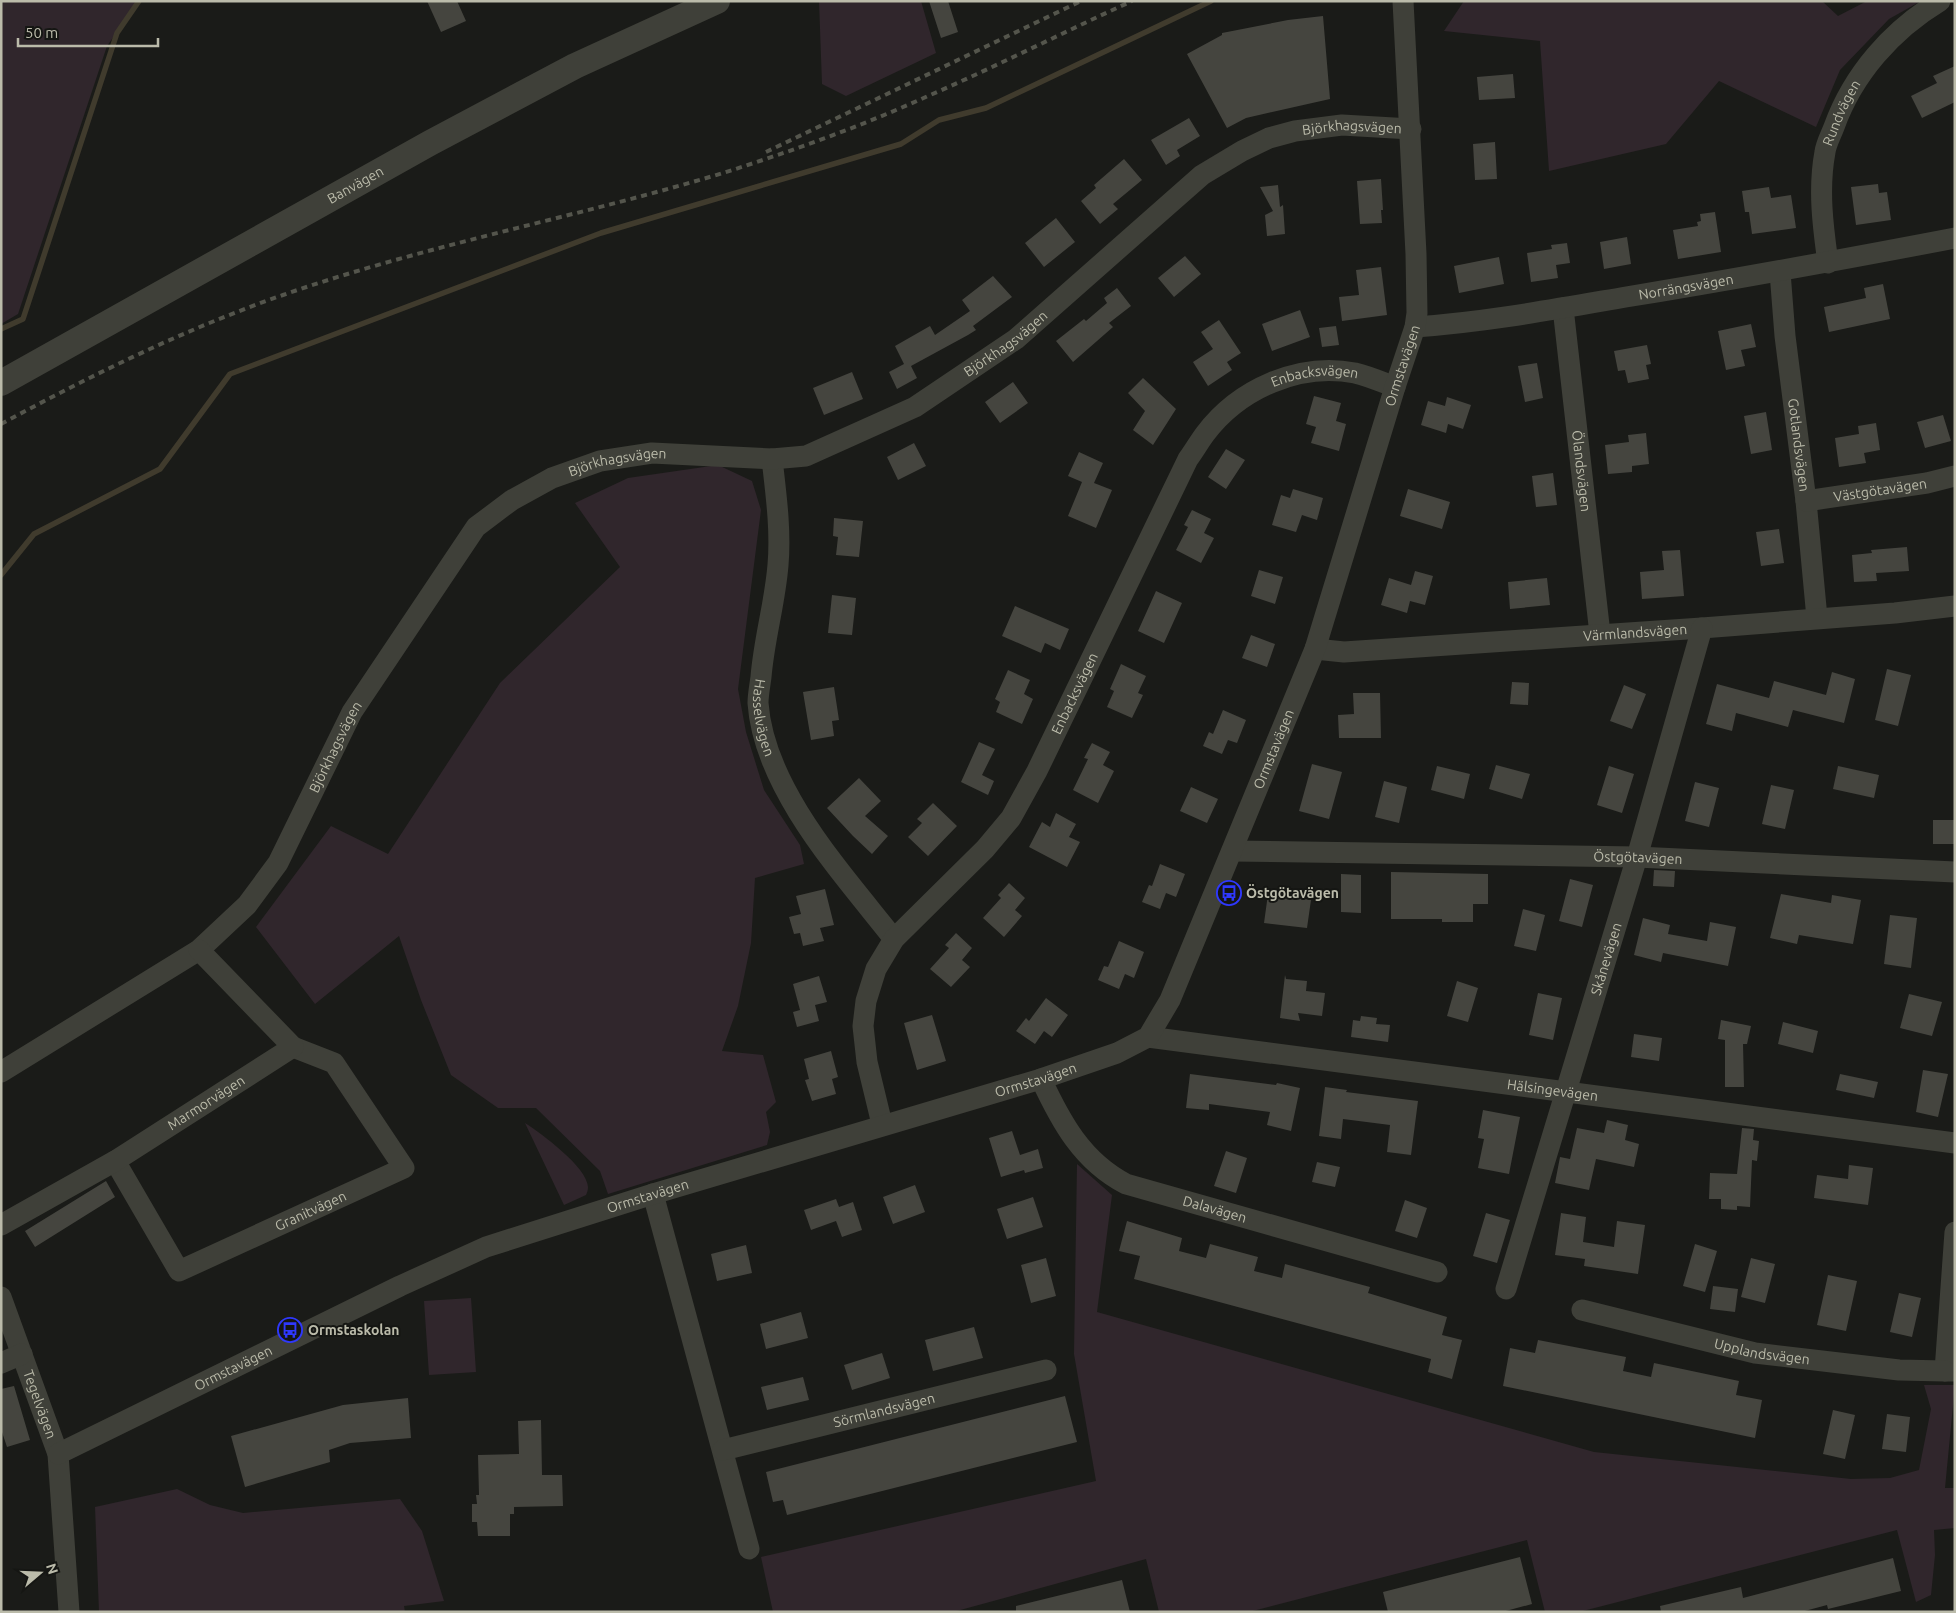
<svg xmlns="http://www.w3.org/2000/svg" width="1956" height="1613" font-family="Ubuntu,sans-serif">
<rect width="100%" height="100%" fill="#1a1b18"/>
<!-- green -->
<path fill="#30262c" d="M1,1H139L107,46L18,314L1,324Z
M819,1H921L936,53L846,96L822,84Z
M1464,1H1822L1838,16L1867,1H1921L1889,19L1840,70L1816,127L1719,81L1666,144L1549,171L1540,41L1444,31Z
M718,465L752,481L761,510L738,689L746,732L764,790L800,845L804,864L755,878L751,943L738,1006L722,1051L763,1055L776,1102L766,1112L770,1132L767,1145L608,1194L600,1171L536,1108H498L451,1075L421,1000L399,936L315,1004L256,927L331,826L388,854L500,683L620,567L575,503L628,478Z
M525,1123C542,1134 587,1167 588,1187C588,1190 587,1193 586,1195L564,1205Z
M1077,1164L1112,1195L1097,1312L1594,1452L1851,1479L1890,1478L1919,1470L1931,1409L1924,1385H1955L1945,1488H1955V1528L1934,1530L1935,1555L1931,1595L1916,1602L1897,1530L1579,1612H1545L1527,1540L1249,1612H1159L1146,1559L953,1612H773L761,1557L1096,1481L1074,1354Z
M471,1298L476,1372L429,1375L424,1301Z
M177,1489L210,1505L243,1513L400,1499L422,1531L444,1601L404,1606L405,1612H99L95,1507Z"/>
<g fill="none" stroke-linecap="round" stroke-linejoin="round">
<!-- stream -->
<path stroke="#403b2d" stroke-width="5.5" d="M1,329L23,319L117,33L139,1
M1,575L34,534L160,469L230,374L601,233L901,144L939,120L986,108L1211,1"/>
</g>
<!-- building -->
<path fill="#45453f" d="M427,1H457L466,21L441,32Z
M929,1H948L958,32L941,38Z
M1323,16L1330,99L1246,118L1227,128L1187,54L1222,35V33L1288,20Z
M1955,66V102L1922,118L1911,96L1937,83L1933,76Z
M1513,74L1515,98L1479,100L1477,77Z
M1189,118L1200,136L1177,150L1180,156L1166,165L1151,140Z
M1495,142L1497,179L1475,180L1473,144Z
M1124,159L1142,180L1113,204L1118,209L1100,224L1081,201L1096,188L1094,185Z
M1381,179L1383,210H1381L1382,223L1360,224L1357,181Z
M1878,184L1879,193L1887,192L1891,220L1856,225L1851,187Z
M1278,185L1280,207L1283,205L1285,234L1267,236L1265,215L1273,211L1260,187Z
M1769,187L1771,198L1791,195L1796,228L1752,234L1749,212H1745L1742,191Z
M1715,212L1721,252L1678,259L1673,230L1698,226L1697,222L1701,221L1700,214Z
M1056,218L1075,242L1044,267L1025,243Z
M1627,237L1631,264L1604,269L1600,242Z
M1567,243L1570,263L1556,265L1558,278L1531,282L1527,253L1552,249L1551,245Z
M1185,256L1201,274L1174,297L1158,278Z
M1499,257L1504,284L1459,293L1454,266Z
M1381,267L1387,315L1342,321L1339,297L1359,295L1356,270Z
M993,276L1012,297L973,326L976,330L968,335L911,366L917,378L897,389L889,372L904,364L895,346L930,326L935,335L970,311L962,300Z
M1883,284L1890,319L1829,332L1824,307L1866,298L1864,288Z
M1117,288L1131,306L1109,323L1113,327L1073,362L1056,341L1084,319L1086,321L1107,303L1104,298Z
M1300,310L1310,337L1272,351L1262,324Z
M1219,320L1241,353L1227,362L1232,370L1208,386L1193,362L1213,349L1201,332Z
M1751,324L1756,347L1741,350L1745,366L1726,370L1718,331Z
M1336,326L1339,345L1322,347L1319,328Z
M1647,345L1651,364L1646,365L1649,379L1628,383L1625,370L1618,371L1614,351Z
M1537,363L1543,398L1525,402L1518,366Z
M852,372L863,399L824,415L813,388Z
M1143,378L1176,409L1153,445L1133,430L1145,411L1128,393Z
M1013,382L1028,403L1000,423L985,402Z
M1314,396L1341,403L1336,421L1346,424L1339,451L1311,443L1316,427L1306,424Z
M1447,397L1471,405L1463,429L1448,424L1446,433L1421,425L1428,401L1445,406Z
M1766,412L1772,450L1751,454L1744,416Z
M1943,415L1951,441L1925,448L1917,422Z
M1876,423L1880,450L1864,453L1866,463L1839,467L1835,438L1859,434L1858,426Z
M1646,433L1649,464L1632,466V472L1608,474L1605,445L1629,442L1628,435Z
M914,443L926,466L898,480L887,457Z
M1226,449L1245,460L1226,489L1208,477Z
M1079,452L1103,463L1094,483L1112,490L1096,528L1068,516L1082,482L1068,476Z
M1553,473L1557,505L1536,507L1532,476Z
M1293,489L1323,498L1317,520L1302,515L1296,532L1272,525L1281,495L1290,498Z
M1408,489L1450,502L1442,529L1400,516Z
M1192,510L1211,519L1204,533L1214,538L1201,563L1176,550L1188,527L1184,525Z
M834,518L863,521L859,557L836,555L838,537L833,536Z
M1779,529L1784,563L1761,566L1756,532Z
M1907,547L1909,571L1876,573L1877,581L1854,582L1852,555L1872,553L1871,550Z
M1680,550L1684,596L1642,599L1640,572L1664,570L1662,551Z
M1259,570L1283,577L1275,604L1251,596Z
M1415,571L1433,576L1425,605L1410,601L1407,613L1381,605L1389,578L1411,585Z
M1547,578L1550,605L1510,609L1508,582Z
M1156,591L1182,603L1164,643L1138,631Z
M832,595L856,598L852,635L828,633Z
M1015,606L1069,629L1060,650L1045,643L1041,653L1002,636Z
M1251,635L1275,644L1267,667L1242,658Z
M1121,664L1146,676L1138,693L1143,695L1132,718L1107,707L1114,691L1110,689Z
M1887,669L1911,675L1898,726L1875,720Z
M1008,670L1030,680L1024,694L1033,699L1022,724L996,712L1000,702L995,699Z
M1832,672L1855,679L1844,723L1793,710L1788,727L1736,713L1732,731L1706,724L1717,684L1769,698L1774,681L1826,695Z
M1512,682L1529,683L1528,705L1510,704Z
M1624,685L1646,694L1632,729L1610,721Z
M834,687L839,720L832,721L834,736L811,740L803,692Z
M1353,693H1380L1381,738H1339L1338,715L1354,714Z
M1223,710L1246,720L1237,743L1228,740L1222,754L1203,746L1209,732L1213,734Z
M979,742L995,749L982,775L994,781L988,795L961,782Z
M1092,743L1110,752L1103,765L1114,771L1098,803L1073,790L1088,759L1084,758Z
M1312,764L1342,772L1329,819L1299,811Z
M1496,765L1530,774L1522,799L1489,789Z
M1437,766L1470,774L1464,799L1431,790Z
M1609,766L1634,774L1622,813L1597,805Z
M1838,766L1879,775L1874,798L1833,789Z
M859,778L881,801L865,816L888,836L872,854L853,836L827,808Z
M1384,781L1407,787L1399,823L1375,817Z
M1695,782L1719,788L1709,827L1685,821Z
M1771,785L1794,790L1785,829L1762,824Z
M1191,787L1218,799L1207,823L1180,811Z
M933,803L957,826L928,856L908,837L922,823L917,819Z
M1056,813L1076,824L1069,837L1080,842L1067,867L1029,847L1042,822L1050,827Z
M1933,820H1955V844H1933Z
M1160,864L1185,874L1176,897L1166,893L1160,909L1142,902L1149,885L1152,886Z
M1654,870L1675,871L1674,887L1653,886Z
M1391,872L1488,874V904H1473V922H1442V919H1391Z
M1341,874L1361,875V913L1341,912Z
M1570,879L1593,885L1582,927L1559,921Z
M1009,883L1025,898L1015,910L1022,916L1004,937L983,918L1001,898L998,895Z
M825,889L834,925L820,928L824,941L803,946L800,933L794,934L789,917L801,914L796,896Z
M1268,894L1311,900L1307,928L1264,923Z
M1781,894L1831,903L1832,895L1861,900L1853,944L1799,935L1797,944L1770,938Z
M1523,909L1545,915L1536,951L1514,946Z
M1890,915L1917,918L1911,968L1884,964Z
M1643,918L1670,925L1668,934L1707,941L1710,922L1736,927L1728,966L1663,953L1661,962L1634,955Z
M956,933L972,948L962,960L970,967L951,987L930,969L949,948L945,945Z
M1119,941L1144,952L1134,978L1125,974L1119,989L1098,980L1104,966L1108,967Z
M1285,975L1286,979L1307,981L1306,991L1325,993L1322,1016L1298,1013L1300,1021L1280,1018Z
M819,976L827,1002L815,1005L819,1021L797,1027L793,1012L800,1010L793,984Z
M1457,981L1478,988L1468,1022L1447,1016Z
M1538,993L1562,998L1553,1040L1529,1035Z
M1909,994L1942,1002L1932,1036L1900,1028Z
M1046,998L1068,1015L1052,1037L1044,1031L1035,1044L1016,1031L1026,1018L1029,1021Z
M932,1015L946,1061L917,1070L904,1023Z
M1361,1016L1377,1018L1376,1024L1390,1025L1388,1042L1351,1037L1353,1020L1360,1021Z
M1721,1020L1751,1026L1747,1044H1743L1744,1087H1725V1040L1718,1039Z
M1783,1022L1818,1031L1813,1053L1778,1044Z
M1634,1034L1662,1038L1659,1061L1631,1057Z
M831,1051L838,1077L832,1079L836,1094L812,1101L805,1080L809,1079L804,1059Z
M1923,1070L1948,1074L1938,1117L1916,1112Z
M1190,1074L1276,1085L1277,1083L1300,1088L1291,1131L1267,1125L1270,1112L1209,1104V1110L1186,1108Z
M1840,1074L1878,1082L1874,1098L1836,1090Z
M1325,1087L1347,1090L1346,1092L1418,1101L1411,1155L1387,1152L1390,1125L1343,1119L1341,1139L1319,1136Z
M1483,1110L1520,1117L1509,1174L1478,1168L1484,1139L1478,1138Z
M1607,1120L1628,1125L1625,1140L1639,1144L1634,1167L1596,1159L1589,1190L1555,1183L1560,1157L1570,1159L1577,1128L1604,1133Z
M1742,1128L1754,1129L1753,1140L1759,1141L1757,1161L1752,1160L1750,1207L1737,1206V1210L1721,1209V1199H1709L1710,1173L1737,1174Z
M1012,1131L1020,1155L1038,1149L1043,1168L1025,1173L1024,1170L1001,1177L989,1138Z
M1226,1151L1247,1158L1236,1193L1214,1186Z
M1317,1162L1340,1167L1335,1187L1312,1182Z
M1849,1165L1873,1168L1868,1205L1814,1198L1817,1175L1848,1179Z
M106,1181L115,1197L35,1247L25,1231Z
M915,1185L925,1212L893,1224L883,1197Z
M1033,1197L1043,1227L1007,1239L997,1209Z
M836,1199L839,1207L853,1202L862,1230L842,1237L836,1221L811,1230L804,1210Z
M1405,1200L1427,1208L1417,1238L1395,1231Z
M1486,1213L1510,1220L1497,1263L1473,1256Z
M1561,1213L1586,1217L1583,1242L1614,1247L1617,1221L1645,1225L1638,1274L1584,1266L1585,1259L1555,1255Z
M1127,1221L1182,1238L1179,1251L1206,1258L1210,1244L1258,1257L1254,1271L1282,1278L1285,1264L1370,1287L1368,1293L1447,1317L1442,1335L1462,1340L1452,1379L1428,1372L1431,1359L1134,1279L1140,1256L1119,1251Z
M1695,1244L1717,1251L1705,1292L1683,1286Z
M746,1245L752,1273L717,1281L711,1254Z
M1046,1258L1056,1296L1031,1303L1021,1265Z
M1751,1258L1775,1264L1765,1303L1741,1297Z
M1828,1275L1857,1281L1846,1331L1817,1325Z
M1713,1286L1738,1289L1735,1312L1710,1309Z
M1899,1293L1921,1298L1912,1337L1890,1332Z
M801,1312L808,1338L766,1349L760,1324Z
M974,1327L983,1358L933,1371L925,1340Z
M1538,1340L1626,1357L1623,1371L1651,1377L1654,1363L1739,1381L1736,1395L1762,1400L1755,1438L1503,1386L1510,1348L1535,1353Z
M882,1353L890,1378L852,1390L844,1365Z
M803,1377L809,1400L767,1410L761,1387Z
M14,1386L30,1440L7,1447L1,1429V1389Z
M1065,1396L1077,1442L787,1515L783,1500L773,1502L766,1472Z
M408,1398L411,1438L350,1443L329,1450L330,1462L245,1487L231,1436L343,1405Z
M1833,1410L1855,1415L1845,1459L1823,1454Z
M1887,1414L1910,1417L1906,1452L1882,1449Z
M541,1420L542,1475H562L563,1506L514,1507V1514H510V1536H478L477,1522H472V1504H477L476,1495H479L478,1455L519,1454L518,1421Z
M1520,1557L1532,1604L1502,1612H1388L1383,1592Z
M1893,1558L1901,1591L1828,1609L1827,1605L1801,1612H1661L1660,1606L1741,1587L1743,1598Z
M1122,1580L1130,1612H1016V1606Z"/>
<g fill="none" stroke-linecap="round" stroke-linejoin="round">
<!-- minor -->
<g stroke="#3f4039" stroke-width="21">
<path id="s1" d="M1828,263C1823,227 1818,189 1825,152C1826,144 1831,135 1834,127C1853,74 1892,30 1940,1"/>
<path id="s2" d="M1780,272L1785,336L1806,501L1817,618"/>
<path id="s3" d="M1563,308L1600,634"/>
<path id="s4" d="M1415,327C1486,322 1556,309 1626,297C1736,279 1845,259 1955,238"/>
<path id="s5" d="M772,459C776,494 781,530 778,565C775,603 764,639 761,677C760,685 758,695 758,703C764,789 843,874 894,939"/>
<path id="s6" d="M1806,501L1927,483L1955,476"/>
<path id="s7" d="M1315,649L1344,652L1702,628L1895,613L1955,606"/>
<path id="s8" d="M1232,851L1637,857L1955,872"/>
<path id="s9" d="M1148,1037L1955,1143"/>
<path id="s10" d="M1,1072L199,950L247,905L278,863L352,712L476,527L512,500L552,478L600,461L652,453L772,459L806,456L915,407L1016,339L1202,175L1242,151L1269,138L1295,131L1342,125L1411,129"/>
<path id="s11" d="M1041,1079C1061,1122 1082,1161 1126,1184L1437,1272"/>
<path id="s12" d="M882,1124L867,1062L863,1026L866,1001L876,969L894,939L985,849L1011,818L1037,771L1188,459C1194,451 1199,442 1205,434C1239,389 1299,362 1355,373C1368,376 1382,382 1395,387"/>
<path id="s13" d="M115,1161L179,1271L404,1168L334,1063L293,1047"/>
<path d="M653,1194L749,1549"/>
<path id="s14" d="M1,1225L115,1161L293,1047L199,950"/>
<path d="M1955,1232L1945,1371H1955"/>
<path id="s15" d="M1506,1289L1637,857L1702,628"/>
<path id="s16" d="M1,1297L58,1454L69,1612"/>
<path id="s17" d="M1582,1310L1755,1353L1899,1370L1945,1371"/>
<path d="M1,1363L22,1354"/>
<path id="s18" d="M723,1450L1046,1370"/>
<path id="s19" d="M58,1454L400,1286L486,1247L653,1194L1041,1079L1117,1053L1148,1037L1170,1000L1315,649L1395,387L1415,327L1417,313L1416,254L1403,1"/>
</g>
<!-- tertiary -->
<path stroke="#3f4039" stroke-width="26" id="s20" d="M1,383L430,143L575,66L717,1"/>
<!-- rail -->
<path stroke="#54554c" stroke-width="4" stroke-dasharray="6 5" stroke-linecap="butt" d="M766,152L1081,1
M1,424C92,375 185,329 283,295C426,245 578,217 723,173C792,151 862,126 928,96C997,66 1064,32 1132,1"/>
</g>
<!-- icons -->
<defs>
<symbol id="bus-ring" viewBox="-11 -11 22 22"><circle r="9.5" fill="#151613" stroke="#2f38fc" stroke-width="1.5"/><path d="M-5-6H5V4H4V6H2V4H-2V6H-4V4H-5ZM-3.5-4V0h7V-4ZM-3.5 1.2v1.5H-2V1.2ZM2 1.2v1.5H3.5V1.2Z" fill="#2f38fc"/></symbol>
</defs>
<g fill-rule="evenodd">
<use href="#bus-ring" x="1215" y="879" width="28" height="28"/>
<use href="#bus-ring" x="276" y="1316" width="28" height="28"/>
</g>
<g text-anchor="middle" stroke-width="4" stroke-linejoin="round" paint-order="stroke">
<!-- street labels -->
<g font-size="14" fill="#bba" stroke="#151613">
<text dy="5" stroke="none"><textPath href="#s1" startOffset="154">Rundvägen</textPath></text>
<text dy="5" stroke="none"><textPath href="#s10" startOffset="1740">Björkhagsvägen</textPath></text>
<text dy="5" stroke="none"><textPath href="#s20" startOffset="406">Banvägen</textPath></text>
<text dy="5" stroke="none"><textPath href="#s4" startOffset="274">Norrängsvägen</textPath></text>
<text dy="5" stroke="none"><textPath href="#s10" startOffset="1320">Björkhagsvägen</textPath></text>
<text dy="5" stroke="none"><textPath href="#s19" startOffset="1890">Ormstavägen</textPath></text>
<text dy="5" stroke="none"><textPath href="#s12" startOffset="922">Enbacksvägen</textPath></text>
<text dy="5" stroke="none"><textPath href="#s2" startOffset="174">Gotlandsvägen</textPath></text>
<text dy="5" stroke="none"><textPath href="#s10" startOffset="900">Björkhagsvägen</textPath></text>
<text dy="5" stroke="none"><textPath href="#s3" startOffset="164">Ölandsvägen</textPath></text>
<text dy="5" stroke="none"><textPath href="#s6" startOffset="75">Västgötavägen</textPath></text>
<text dy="5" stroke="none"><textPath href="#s7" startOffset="321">Värmlandsvägen</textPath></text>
<text dy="5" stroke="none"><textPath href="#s12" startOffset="502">Enbacksvägen</textPath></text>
<text dy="5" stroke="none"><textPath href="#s5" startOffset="261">Hasselvägen</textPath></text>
<text dy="5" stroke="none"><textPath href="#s10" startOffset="480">Björkhagsvägen</textPath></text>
<text dy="5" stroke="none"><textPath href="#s19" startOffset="1485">Ormstavägen</textPath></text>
<text dy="5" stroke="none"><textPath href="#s8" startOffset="406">Östgötavägen</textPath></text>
<text dy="5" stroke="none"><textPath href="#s15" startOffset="345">Skånevägen</textPath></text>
<text dy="5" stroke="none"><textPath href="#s19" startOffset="1050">Ormstavägen</textPath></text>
<text dy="5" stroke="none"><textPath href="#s9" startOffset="408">Hälsingevägen</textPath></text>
<text dy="5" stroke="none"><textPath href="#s14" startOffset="239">Marmorvägen</textPath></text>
<text dy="5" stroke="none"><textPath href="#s19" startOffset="645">Ormstavägen</textPath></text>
<text dy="5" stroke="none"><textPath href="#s11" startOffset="230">Dalavägen</textPath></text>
<text dy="5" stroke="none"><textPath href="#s13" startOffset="272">Granitvägen</textPath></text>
<text dy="5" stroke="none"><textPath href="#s17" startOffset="185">Upplandsvägen</textPath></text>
<text dy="5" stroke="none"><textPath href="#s19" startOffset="195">Ormstavägen</textPath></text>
<text dy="5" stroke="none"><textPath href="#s16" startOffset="114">Tegelvägen</textPath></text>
<text dy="5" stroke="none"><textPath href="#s18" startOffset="166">Sörmlandsvägen</textPath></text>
</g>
<!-- poi labels -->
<g font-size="14" font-weight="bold" fill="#bba" stroke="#151613" text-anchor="start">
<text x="1246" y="898">Östgötavägen</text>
<text x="308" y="1335">Ormstaskolan</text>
</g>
</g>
<!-- border -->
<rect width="1956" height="1613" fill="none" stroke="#bbbbaa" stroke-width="5"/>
<!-- north arrow -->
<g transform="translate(40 1573) rotate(71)" stroke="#151613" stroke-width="4" paint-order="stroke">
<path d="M0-4L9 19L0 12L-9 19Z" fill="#bbbbaa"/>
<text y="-8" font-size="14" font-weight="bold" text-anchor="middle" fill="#bbbbaa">N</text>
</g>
<!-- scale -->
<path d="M18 38v8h140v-8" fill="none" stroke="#bbbbaa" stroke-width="2.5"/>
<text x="25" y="38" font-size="15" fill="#bbbbaa" stroke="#151613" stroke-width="4" paint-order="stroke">50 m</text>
</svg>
